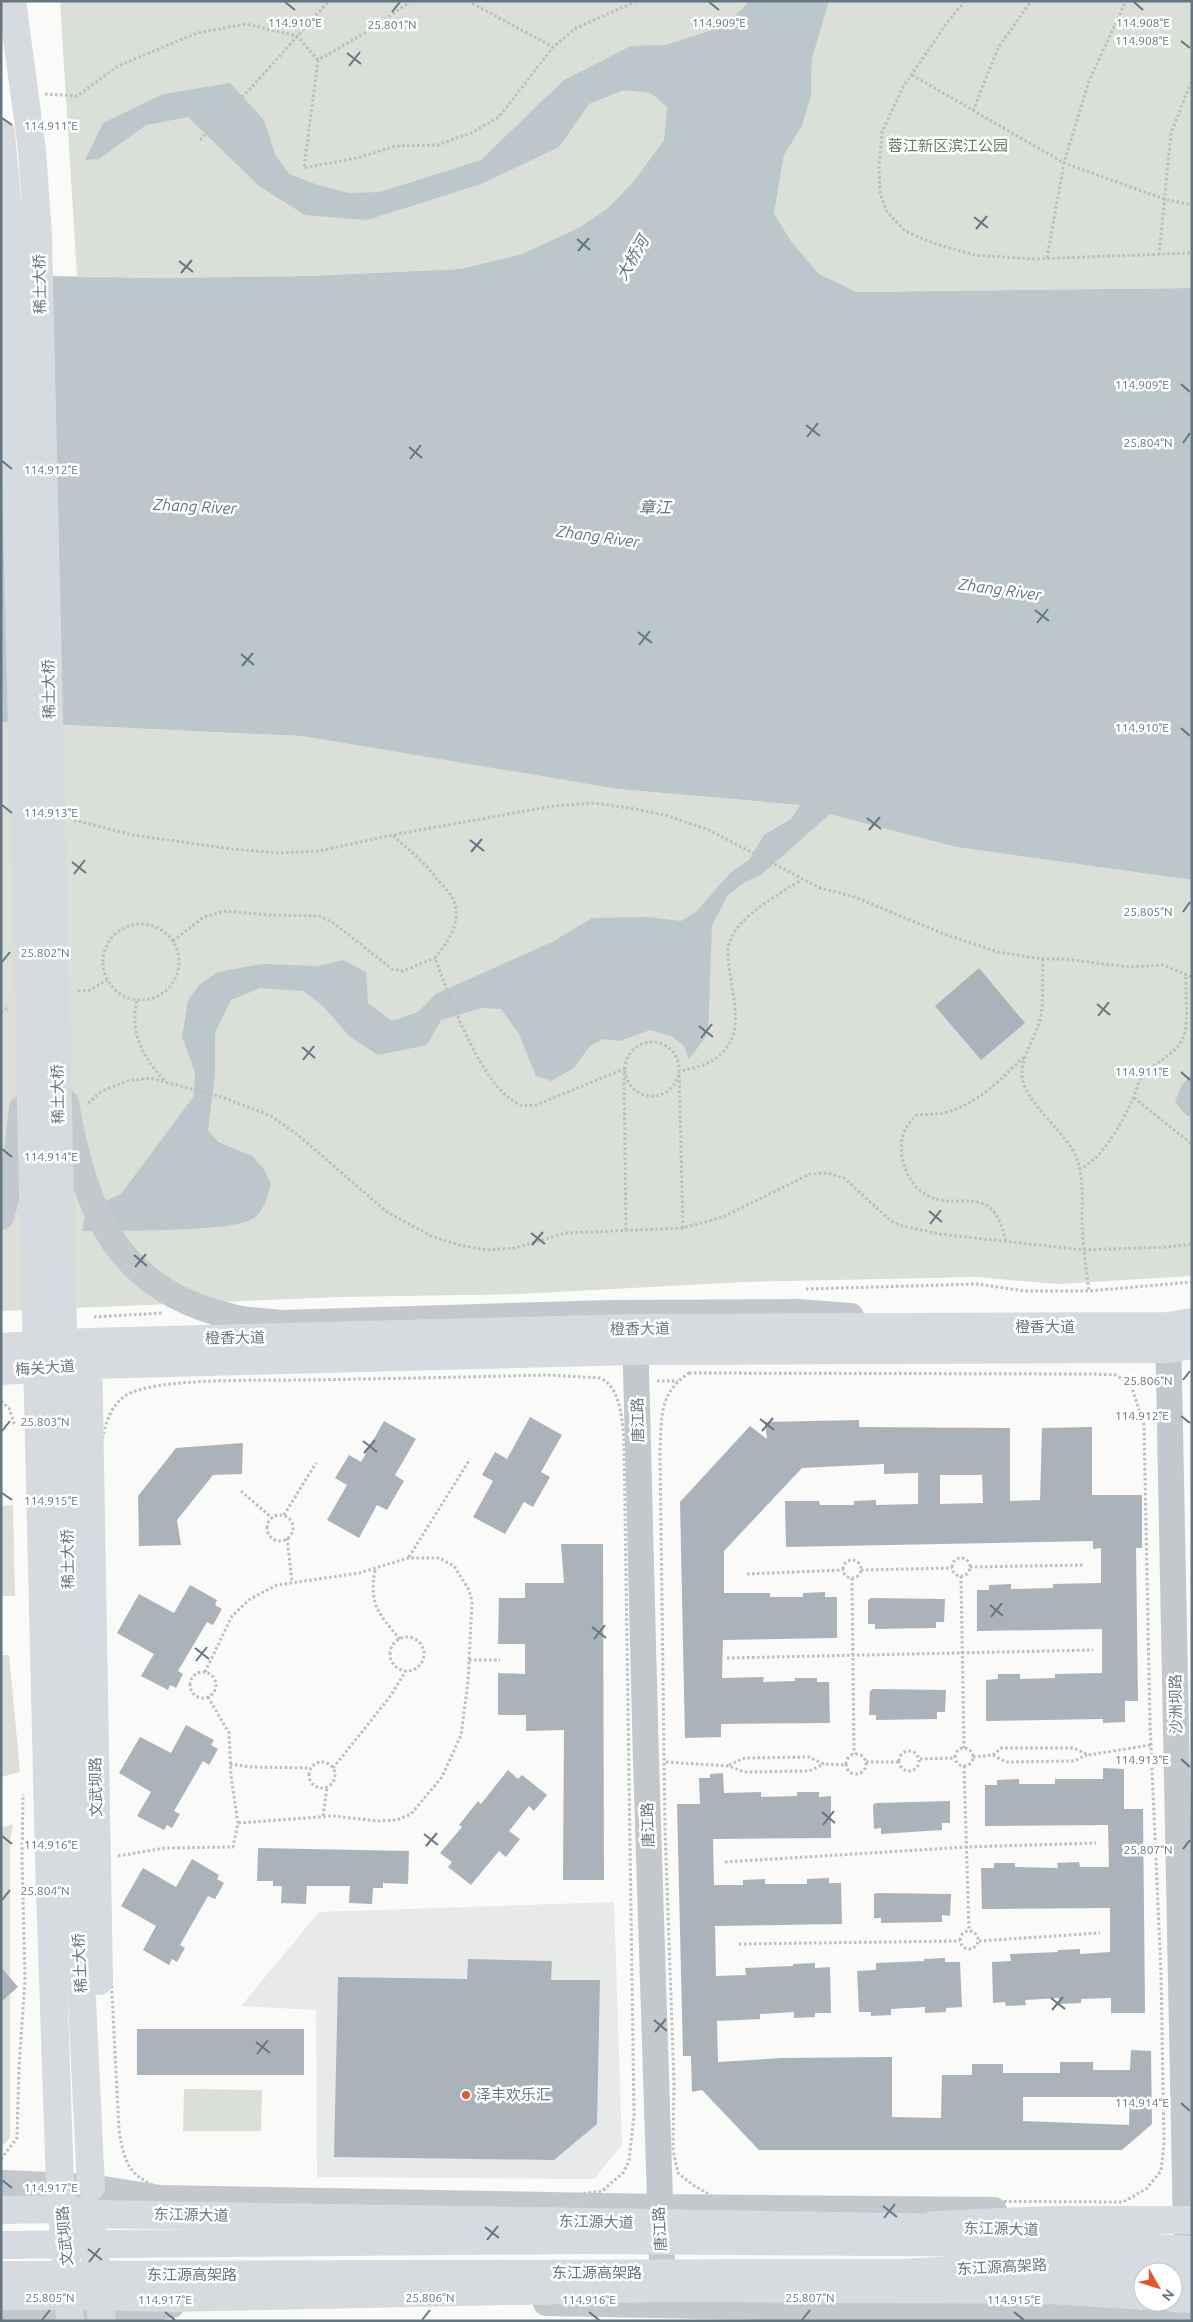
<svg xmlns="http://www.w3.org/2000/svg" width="1193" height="2322" font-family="Ubuntu,'Noto Sans SC',sans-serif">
<rect width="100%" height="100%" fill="#fafaf8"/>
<!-- built -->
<path fill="#e8e9e9" d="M614,1902L622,2145L594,2179L317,2177L316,2010L241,2006L319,1912Z"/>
<!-- green -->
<path fill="#dadfd7" d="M60,1H1192V288L857,292L819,274L791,241L774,213L784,154L802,126L811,96L812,58L667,106L664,140L634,181L608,208L580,227L522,254L460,269L306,276L154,278L77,276Z
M1,722L301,736L618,789L800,805L956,847L1192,880V1276L1057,1284L976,1277L744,1282L519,1294L339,1297L1,1311Z
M13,1505L15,1596H1V1506Z
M1,1655H9L20,1772L1,1777Z
M13,1824L10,1841V2138L1,2147V1828Z
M184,2089L262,2090L261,2131H183Z"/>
<!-- water -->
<path fill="#bbc7cb" d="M750,1H829L812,58L811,96L802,126L784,155L774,213L791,241L819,274L857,292L1192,288V880L956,847L830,814L762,874L745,882L728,895L712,925L708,1034L689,1059L684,1046L671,1036L650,1030L620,1041L603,1039L589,1047L574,1068L551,1081L536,1076L519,1034L501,1009L481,1008L441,1020L427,1045L378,1055L349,1036L324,1007L304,991L260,988L231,1000L215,1033V1074L208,1130L218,1142L252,1156L264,1169L271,1184C267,1197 265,1209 254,1218C235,1233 112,1230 82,1231L85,1217L95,1206L121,1194L194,1096L195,1072L182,1037L188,1000L200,984L218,972L261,964L318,966L343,960L366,972L368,1003L392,1021L418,1012L436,994L552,942L592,918L647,917L681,921L696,912L730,873L749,860L764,835L791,819L800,805L618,789L301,736L1,722V275L154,278L306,276L460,269L522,254L580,227L608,208L634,181L664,140L667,107L651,93L624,90L589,104L559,147L481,184L367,220L305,215L259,186L188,117L146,125L99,159L85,160L103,123L163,94L230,83L264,120L275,154L289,174L318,185L349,193L380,192L481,160L564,80L631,46L666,45L724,26Z
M1192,1074V1116H1187L1175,1102L1181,1086Z"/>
<!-- building -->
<path fill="#aab3b9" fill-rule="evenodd" d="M979,968L1025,1023L981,1060L935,1006Z
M530,1417L562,1435L541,1472L550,1477L533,1507L524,1502L505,1534L473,1517L493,1481L482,1475L495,1452L507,1459Z
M859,1420V1427L1010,1428V1501L1040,1500L1042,1428L1092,1427V1495H1142V1548H1136L1138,1701H1125V1722L1103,1723V1719L986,1721V1680L998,1679V1674H1020V1679L1055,1678V1674L1102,1673V1629L977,1631V1590H989V1585L1011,1584V1589L1053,1588V1584L1101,1583V1548L1093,1549V1541L786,1547L785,1501H819L820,1505H854V1501L876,1500V1505L918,1504V1473L884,1474V1464L802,1468L724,1551V1593H770V1597H803V1593L825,1592V1597H837V1638L723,1640L722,1678L764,1677L763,1682L795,1681V1678H817V1682H829L830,1723L721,1724V1737L685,1738L680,1502L750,1426L767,1439L765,1422ZM940,1475H982L983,1503L940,1504Z
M384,1421L416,1439L395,1475L404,1481L387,1510L377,1505L359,1538L327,1520L347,1485L335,1478L349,1455L361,1462Z
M243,1443L242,1474L213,1475L177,1520L181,1545L139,1546L138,1496L176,1448Z
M561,1544H603L604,1880H563L564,1730L526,1731V1715H498V1673L525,1674V1644H498L499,1598H525V1583H564Z
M190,1585L217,1600L215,1605L222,1609L213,1625L207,1622L178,1671L183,1674L176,1688L170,1685L168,1690L141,1676L154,1654L117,1633L139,1594L174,1613Z
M871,1598L945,1599L944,1622H936V1628L875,1629V1624H868V1600Z
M873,1689L946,1690L945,1712H937V1719L876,1720V1715H869L870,1691Z
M186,1725L214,1740L211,1745L218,1749L209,1765L203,1761L174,1811L180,1814L172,1828L167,1825L164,1830L137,1816L151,1792L119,1773L140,1737L171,1753Z
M1103,1768L1124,1769V1809H1143L1145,2013H1111V1998L1081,1999V2003L1059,2004V1998L1025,2000L1026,2005L1006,2006L1005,2002L993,2003L992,1962L1011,1961L1010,1954L1058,1952V1950L1080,1949V1954L1110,1952V1908L982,1909L981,1868H994V1863H1015V1867L1058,1868L1057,1863L1079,1862L1080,1867H1109L1108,1825L985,1826V1785H997V1780L1019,1779V1784H1055V1779H1103Z
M508,1770L518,1779L522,1775L547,1795L534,1811L529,1806L509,1831L520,1839L506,1857L499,1851L471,1885L448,1867L452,1862L440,1853L462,1827L459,1825L478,1801L481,1804Z
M723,1773L724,1793L761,1792V1797L797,1796V1792H819V1797L831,1796V1838L713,1839L714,1885H743V1880L765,1879V1884H807V1879L829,1878V1883H841L842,1924L715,1926L716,1976L746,1975L745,1968L793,1966V1964L815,1963V1968L830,1967L831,2013H815V2017L794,2018V2012L760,2014V2019L717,2021L718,2062L782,2058L892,2057V2117L941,2118L942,2075H972V2064H1003V2073H1060V2062H1093V2070H1130L1131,2050L1151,2051L1152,2124L1122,2150H759L702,2090L692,2092L691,2056H683L677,1804H700L699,1778H710V1774ZM1023,2097H1130L1129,2125L1023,2121Z
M950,1801V1823H942V1830L881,1834V1828L874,1829L873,1805L876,1803Z
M258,1848L409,1851L408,1884L383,1883V1888H373L372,1904L349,1903L350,1886H307L306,1904L281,1903L282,1886H273V1881H257Z
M192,1859L219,1875L217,1879L224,1883L215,1899L208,1896L180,1945L185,1948L177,1962L172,1959L169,1965L143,1950L156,1926L121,1906L143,1868L176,1887Z
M877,1893L951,1894L950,1916L942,1915V1922L881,1923V1918H874V1894Z
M945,1958V1962H960L962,2007L946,2008V2012L925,2013V2007L891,2009V2015L871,2016V2012H859L857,1971L876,1970V1963L924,1961V1959Z
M468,1959L552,1961L551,1980H600L597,2124L554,2160L334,2157L338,1977L467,1979Z
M1,1967L18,1987L1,2002Z
M137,2029H304V2075H137Z"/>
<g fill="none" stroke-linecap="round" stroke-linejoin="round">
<!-- path -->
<path stroke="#bbbfc2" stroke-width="3" stroke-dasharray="2.5 2.5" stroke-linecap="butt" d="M411,1L370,30L318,60L304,168L361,157L395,146L438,145L471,133L499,117L553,47L576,28L637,1
M468,1L553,47
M965,1L949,20L903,87L882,132L879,168L880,193L887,212L905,231L933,243L974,255L1033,259L1192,253
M912,75L1064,163L1164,199L1192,205
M45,94L77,96L118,66L197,33L246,24L297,36L318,60
M973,111L998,48L1031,1
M200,140L250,89L329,1
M1159,255L1171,133L1192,80
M1047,258L1064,163L1089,81L1126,1
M74,820L133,835L232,849L280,853L319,851L392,835L553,806L594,803L635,809L665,815L709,830L820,888L855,897L944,934L998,952L1043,959H1065L1129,967L1163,965L1192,977
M393,836C409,849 424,862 437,879C442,885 450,892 453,899C463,921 448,942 435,958C450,997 481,1089 521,1105C525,1106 531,1105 536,1105L624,1069L626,1230
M103 962a38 38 0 1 1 76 0a38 38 0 1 1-76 0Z
M173,941L204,917L224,911L270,915L320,916L335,924L392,969L403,971L435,958
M1043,959C1042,976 1044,1005 1040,1020C1035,1038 1022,1055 1022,1074C1021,1100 1067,1132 1077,1159C1084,1180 1082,1201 1082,1223C1083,1246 1086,1269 1089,1291
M78,991L90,990L107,980
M137,1001C129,1032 143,1058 165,1081
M1,1012L7,1008
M625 1069a27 27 0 1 1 54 0a27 27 0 1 1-54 0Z
M1134,1098L1192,1144
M88,1103L102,1091L127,1081L150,1078L222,1097L271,1116L298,1135L387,1212L433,1237L459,1245L487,1250L515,1248L566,1233L683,1228L723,1217L810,1174L828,1173L844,1178L890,1220L899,1225L939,1234L1084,1250L1166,1247L1192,1244
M1079,1169C1101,1161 1123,1122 1132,1100C1136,1093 1137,1082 1143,1076C1155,1061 1177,1055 1184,1036C1189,1021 1185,991 1186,974
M683,1228L679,1072C690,1068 706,1066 715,1059C744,1038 735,1009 731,979C729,967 726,953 730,941C738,916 780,894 801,880
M1006,1241C1002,1228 1000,1216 989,1207C977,1198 961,1202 948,1201C922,1200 906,1180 902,1157C900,1138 903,1128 917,1115C927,1114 938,1115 947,1112C978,1104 1003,1077 1025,1056
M806,1289L977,1284L1025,1291H1089L1192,1282
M94,1317L163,1313
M689,1373L1091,1374L1116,1375L1131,1385L1144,1425L1150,1724L1161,1974L1164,2144L1161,2171L1146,2189L1123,2202L719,2200L693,2185L678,2173L673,2150L674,2082L665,1828L660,1452C662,1417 658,1394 689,1373Z
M548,1375L600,1378C621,1387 622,1421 624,1440L634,2115L629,2161L623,2173L602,2191L559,2197L168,2191C131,2178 125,2168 119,2130L105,1858L99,1461C102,1439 105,1410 125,1396C153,1377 261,1381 298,1380C381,1379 465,1377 548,1375Z
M657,1381H678
M1,1401L9,1408L15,1426
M241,1491L272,1518
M284,1515L316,1463
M267 1528a13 13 0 1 1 26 0a13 13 0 1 1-26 0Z
M287,1538L292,1582
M409,1557L470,1459
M952 1567a9 9 0 1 1 18 0a9 9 0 1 1-18 0Z
M843 1569a9 9 0 1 1 18 0a9 9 0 1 1-18 0Z
M970,1567L1083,1565
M375,1570C369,1605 378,1613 400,1639
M861,1570L952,1568
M747,1574L843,1570
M961,1576L964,1748
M852,1578L854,1754
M390 1654a17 17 0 1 1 34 0a17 17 0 1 1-34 0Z
M727,1658L1093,1650
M469,1660H500
M205,1672L232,1616L250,1599L277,1585L359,1573L408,1558H439L454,1566L469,1590L472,1601L468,1682L461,1735L442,1777L411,1814L397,1820L378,1821L333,1816L238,1823
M190 1685a13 13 0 1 1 26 0a13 13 0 1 1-26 0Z
M955 1757a9 9 0 1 1 18 0a9 9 0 1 1-18 0Z
M899 1761a10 10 0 1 1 20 0a10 10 0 1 1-20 0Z
M846 1764a10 10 0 1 1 20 0a10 10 0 1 1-20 0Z
M993,1755L1006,1762L1074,1761L1087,1755
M973,1757L993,1755L1001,1748H1074L1088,1755L1151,1745
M920,1759L955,1758
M666,1762L729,1766L744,1772L809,1771L824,1764
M866,1762H899
M309 1775a13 13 0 1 1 26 0a13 13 0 1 1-26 0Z
M230,1764L250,1767L311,1768
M729,1765L745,1758L809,1757L824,1764L845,1765
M964,1766L969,1931
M333,1768L389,1698L406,1671
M323,1816L327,1787
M118,1856L165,1848L233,1847L238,1823L231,1776L229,1733L208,1697
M725,1862L967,1847L1096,1843
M960 1940a9 9 0 1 1 18 0a9 9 0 1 1-18 0Z
M979,1941L1100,1933
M739,1944L960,1941
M1,2159L17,2138L19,2067L25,1980L22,1860L23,1794"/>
<!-- minor -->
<path stroke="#c3c8cc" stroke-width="26" d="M66,1103C85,1211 116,1290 233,1317C248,1321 266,1321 282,1323L610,1313L798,1312L851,1316
M1,1217L15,1166L22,1108
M1168,1328L1186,2232
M635,1329L646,1761L663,2295
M5,2183L91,2187L160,2198L659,2207L994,2210
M546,2303L1192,2315
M1,2319L102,2316L172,2305"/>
<!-- major -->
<path stroke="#d6dbdf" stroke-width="28" d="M12,1L32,150L38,235L75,1855L91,2187
M1,133L10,230L49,1860L60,2185
M1,1347L88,1342L635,1328L1168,1326L1192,1322
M88,1347L99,1981
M1,1371L90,1365L636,1351L1169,1349L1192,1345
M61,2192L70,2321
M1,2210L63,2209L91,2214L958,2228
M91,2220L102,2321
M1,2296H101L170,2298L663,2288L1052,2290L1143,2296
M1173,2298L1192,2299"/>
<!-- highway -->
<path stroke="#d6dbdf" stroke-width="28" d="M933,2225L1050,2220H1192
M1,2245L582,2240L1053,2243L1192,2250
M1,2275L905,2273L1053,2264L1192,2273"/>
</g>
<!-- ticks -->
<path fill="none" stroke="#657683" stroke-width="2" d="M285,2L295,10M709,2L719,10M1134,2L1143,10M392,12L400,2M1181,41L1190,48M347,53L361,64M349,66L360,52M2,118L12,125M974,217L988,228M976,229L987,216M577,239L590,250M578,251L589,238M179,261L193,272M181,273L192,260M1181,384L1190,392M806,425L820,436M807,437L818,423M1183,443L1190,433M409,447L422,458M410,459L421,445M2,461L12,469M1035,610L1049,621M1037,623L1048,609M638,632L652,643M639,645L650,631M241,654L254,665M242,666L253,653M1181,728L1190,736M2,805L12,813M867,818L881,829M869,830L880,817M470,840L484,851M471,852L482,839M72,862L86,873M74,874L85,860M1183,912L1190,902M2,962L10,952M1097,1004L1110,1015M1098,1016L1109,1002M699,1026L713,1037M701,1038L712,1024M302,1047L315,1058M303,1060L314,1046M1181,1072L1190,1080M2,1149L12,1157M929,1211L942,1222M930,1224L941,1210M531,1233L545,1244M532,1245L543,1232M134,1255L147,1266M135,1267L146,1254M1183,1380L1190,1371M1181,1416L1190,1423M760,1419L774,1430M2,1431L10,1421M762,1431L773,1418M363,1441L377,1452M364,1453L375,1440M2,1493L12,1500M990,1605L1003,1616M991,1617L1002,1603M592,1627L606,1638M594,1639L605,1625M195,1648L209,1659M196,1661L207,1647M1181,1759L1190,1767M822,1812L835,1823M823,1825L834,1811M424,1834L438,1845M2,1836L12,1844M426,1846L437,1833M1183,1849L1190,1840M2,1900L10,1890M1051,1998L1065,2009M1052,2010L1063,1997M654,2020L667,2031M655,2032L666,2019M256,2042L270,2053M257,2054L268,2040M1181,2103L1190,2111M2,2180L12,2188M883,2206L897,2217M884,2218L895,2204M485,2227L499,2238M487,2240L498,2226M88,2249L102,2260M89,2262L100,2248M165,2312L175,2320M589,2312L599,2320M1014,2312L1024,2320M42,2320L50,2310M422,2320L430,2310M802,2320L810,2310"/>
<!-- markers -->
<circle fill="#e4572e" stroke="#fff" stroke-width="2" cx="466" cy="2095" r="5"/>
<g text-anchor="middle" stroke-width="5" stroke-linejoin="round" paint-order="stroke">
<!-- park labels -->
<g font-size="15" fill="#687a64" stroke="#fff">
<text x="948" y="151">蓉江新区滨江公园</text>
</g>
<!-- street labels -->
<g font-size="15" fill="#657683" stroke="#fff">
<text transform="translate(40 284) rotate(-91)" y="5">稀土大桥</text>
<text transform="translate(49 689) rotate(-91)" y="5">稀土大桥</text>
<text transform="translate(58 1094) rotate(-91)" y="5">稀土大桥</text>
<text x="1045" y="1332">橙香大道</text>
<text transform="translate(640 1329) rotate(-1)" y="5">橙香大道</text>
<text transform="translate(235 1338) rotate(-1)" y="5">橙香大道</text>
<text transform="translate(45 1368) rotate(-4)" y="5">梅关大道</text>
<text transform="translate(638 1420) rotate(-91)" y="5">唐江路</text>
<text transform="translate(68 1559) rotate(-91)" y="5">稀土大桥</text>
<text transform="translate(1176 1704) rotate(-91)" y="5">沙洲坝路</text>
<text transform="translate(96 1787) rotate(-91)" y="5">文武坝路</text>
<text transform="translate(648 1825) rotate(-92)" y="5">唐江路</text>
<text transform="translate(80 1963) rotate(-93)" y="5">稀土大桥</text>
<text transform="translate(191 2215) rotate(1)" y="5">东江源大道</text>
<text transform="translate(596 2222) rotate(1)" y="5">东江源大道</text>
<text transform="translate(660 2229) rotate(-93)" y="5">唐江路</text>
<text transform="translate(1001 2229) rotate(1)" y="5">东江源大道</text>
<text transform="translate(65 2236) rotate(-95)" y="5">文武坝路</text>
<text transform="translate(1002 2267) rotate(-3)" y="5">东江源高架路</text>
<text x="597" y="2278">东江源高架路</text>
<text x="192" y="2280">东江源高架路</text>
</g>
<!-- poi labels -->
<g font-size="15" fill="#657683" stroke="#fff" text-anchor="start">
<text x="476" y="2100">泽丰欢乐汇</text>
</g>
<!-- water labels -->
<g font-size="16" font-style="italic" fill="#60757c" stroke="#fff">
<text transform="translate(632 258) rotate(-60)" y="6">大桥河</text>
<text transform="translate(195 506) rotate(3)" y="6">Zhang River</text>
<text x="655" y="513">章江</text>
<text transform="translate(598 536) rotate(8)" y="6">Zhang River</text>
<text transform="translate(1000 589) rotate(8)" y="6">Zhang River</text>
</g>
</g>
<g font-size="12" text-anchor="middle" fill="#657683" stroke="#fff" stroke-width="5" stroke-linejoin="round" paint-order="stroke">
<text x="295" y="27">114.910°E</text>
<text x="1143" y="27">114.908°E</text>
<text x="719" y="27">114.909°E</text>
<text x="392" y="29">25.801°N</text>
<text x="1142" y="45">114.908°E</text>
<text x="51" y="130">114.911°E</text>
<text x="1142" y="389">114.909°E</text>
<text x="1148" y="447">25.804°N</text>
<text x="51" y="474">114.912°E</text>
<text x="1142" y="732">114.910°E</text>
<text x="51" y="817">114.913°E</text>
<text x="1148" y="916">25.805°N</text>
<text x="45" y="957">25.802°N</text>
<text x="1142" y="1076">114.911°E</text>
<text x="51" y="1161">114.914°E</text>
<text x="1148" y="1385">25.806°N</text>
<text x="1142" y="1420">114.912°E</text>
<text x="45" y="1426">25.803°N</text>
<text x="51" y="1505">114.915°E</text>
<text x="1142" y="1764">114.913°E</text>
<text x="51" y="1849">114.916°E</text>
<text x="1148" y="1854">25.807°N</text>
<text x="45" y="1895">25.804°N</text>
<text x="1142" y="2107">114.914°E</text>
<text x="51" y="2192">114.917°E</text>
<text x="50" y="2302">25.805°N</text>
<text x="430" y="2302">25.806°N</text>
<text x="810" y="2302">25.807°N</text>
<text x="165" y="2304">114.917°E</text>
<text x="589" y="2304">114.916°E</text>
<text x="1014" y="2304">114.915°E</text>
</g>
<!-- border -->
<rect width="1193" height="2322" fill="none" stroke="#657683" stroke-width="5"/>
<!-- north arrow -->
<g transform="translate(1158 2287) rotate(129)"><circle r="24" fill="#ffffff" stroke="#c1c8cd"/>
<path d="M0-4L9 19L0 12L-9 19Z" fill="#e4572e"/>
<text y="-8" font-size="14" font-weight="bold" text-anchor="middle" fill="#657683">N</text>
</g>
</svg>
